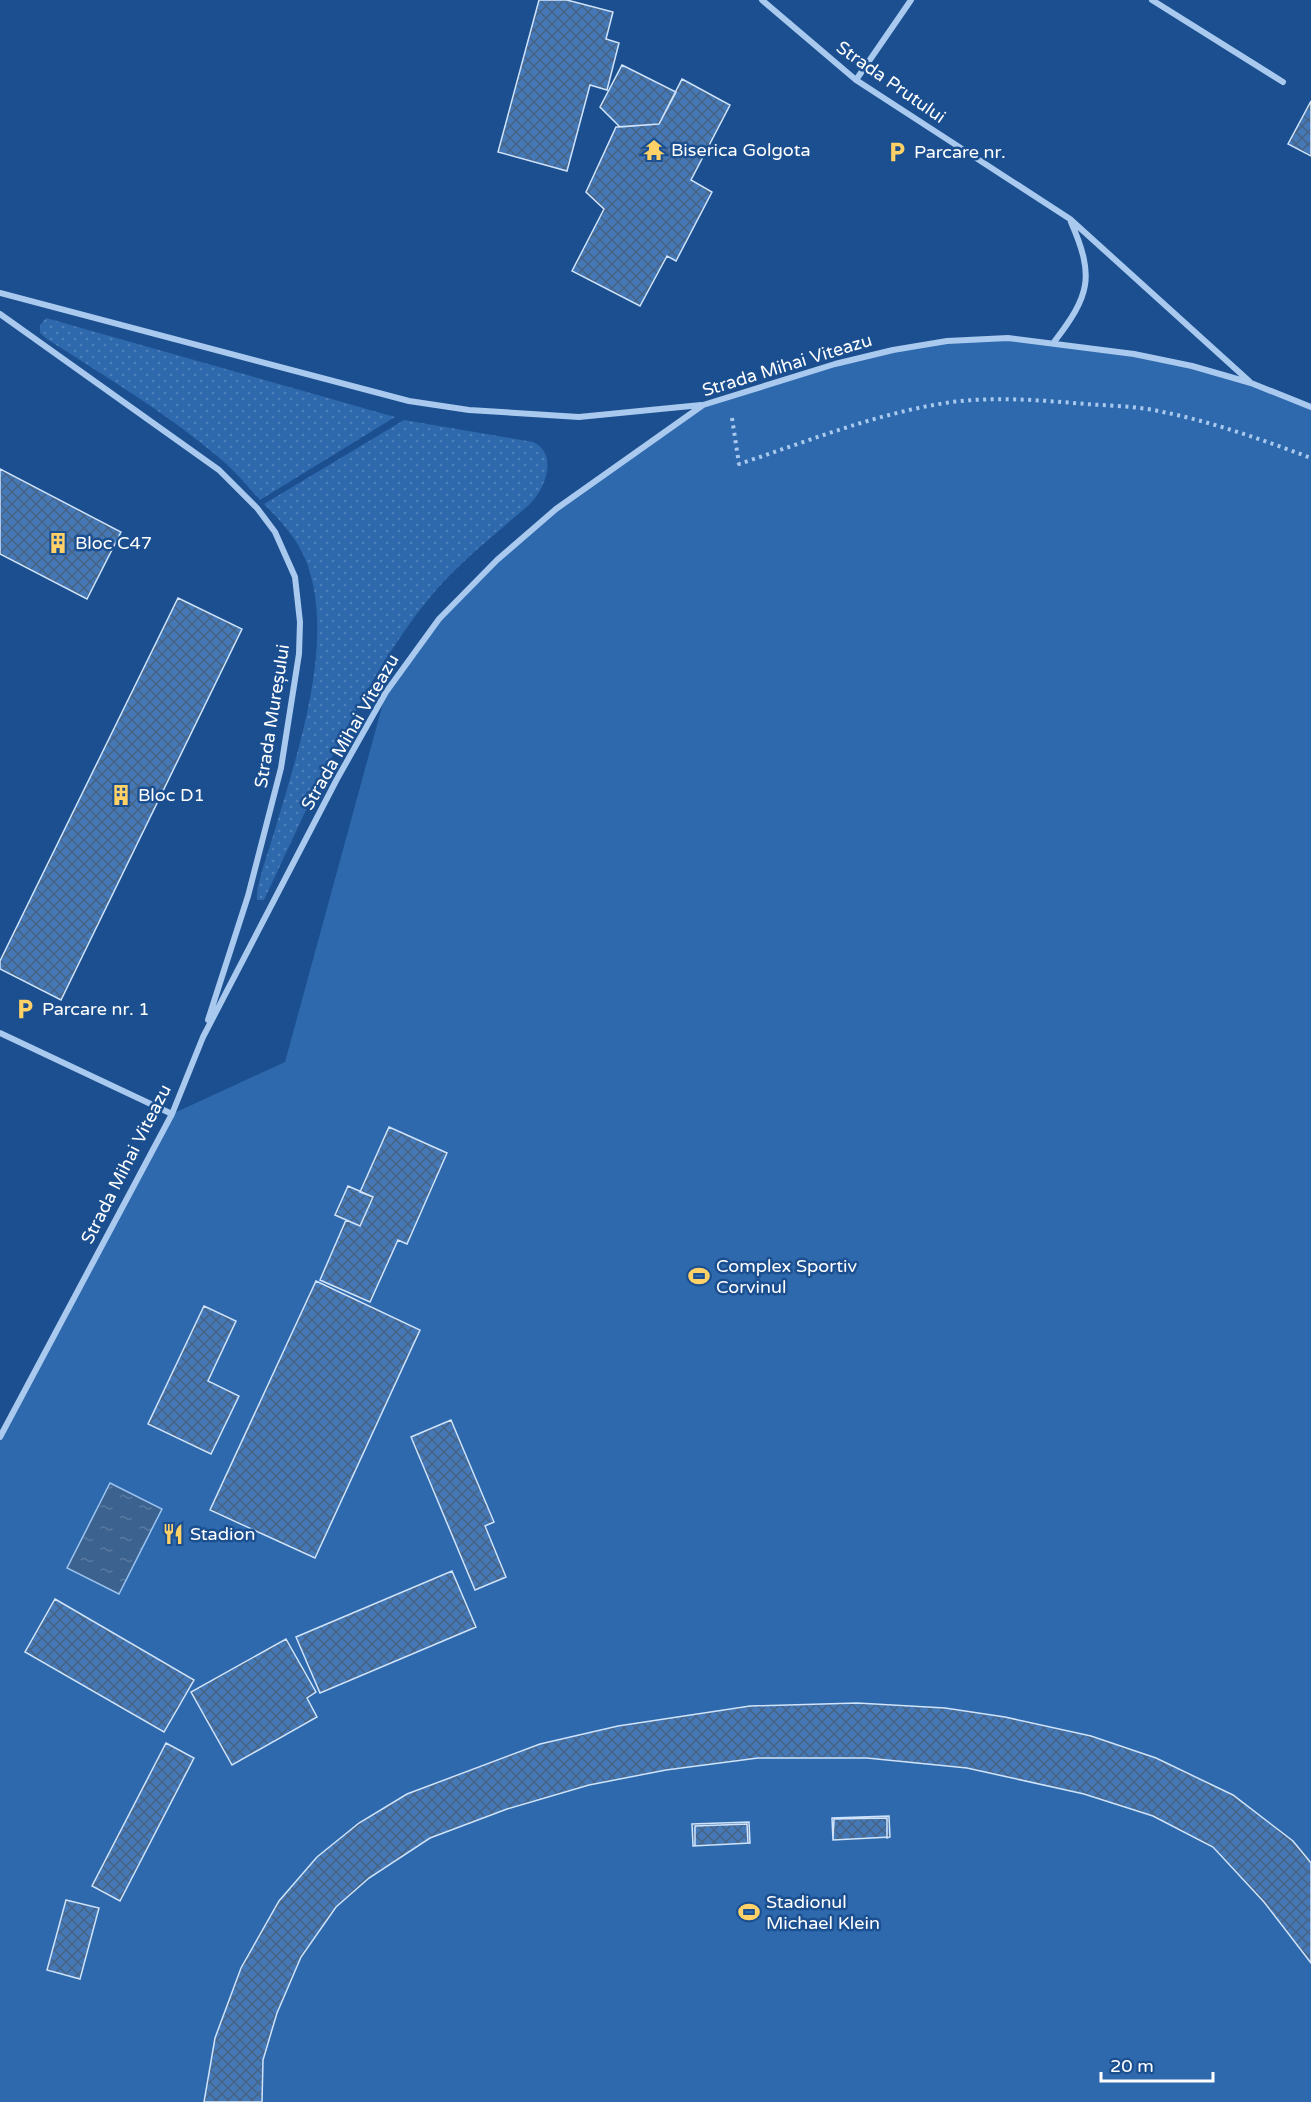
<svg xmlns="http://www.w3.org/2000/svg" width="1311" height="2102" font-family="'Varela Round',sans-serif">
<defs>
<pattern id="grass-dots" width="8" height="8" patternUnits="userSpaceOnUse" patternTransform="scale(1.5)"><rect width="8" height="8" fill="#2e69ad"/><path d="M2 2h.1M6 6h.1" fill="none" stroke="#4d80b9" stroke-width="1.8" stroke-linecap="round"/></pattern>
<pattern id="water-ripples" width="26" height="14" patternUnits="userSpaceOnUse" patternTransform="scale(1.5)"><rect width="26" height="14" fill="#3c6290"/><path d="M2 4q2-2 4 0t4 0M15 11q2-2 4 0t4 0" fill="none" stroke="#597aa1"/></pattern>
<pattern id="building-cross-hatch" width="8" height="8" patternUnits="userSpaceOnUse" patternTransform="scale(1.5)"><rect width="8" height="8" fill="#4478b7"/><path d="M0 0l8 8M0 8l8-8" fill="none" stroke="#486282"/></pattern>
</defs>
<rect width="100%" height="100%" fill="#1b4f8f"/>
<!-- grass -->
<path fill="url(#grass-dots)" d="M46,318L395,417L260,500C248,487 236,472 222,460C168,414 106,377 47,339L40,333V325Z
M404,420L533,442C559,454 545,489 530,504C498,532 464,558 436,590C365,673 311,801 264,900H257C255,886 272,842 276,826C299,748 337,637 305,558C296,538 280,520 264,504Z"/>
<!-- pitch -->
<path fill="#2e69ad" d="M1008,338L1134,354L1251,383L1311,407V2102H0V1437L172,1114L285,1062L386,692L439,619L529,530L703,405L835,364L947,341Z"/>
<!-- water -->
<path fill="url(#water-ripples)" stroke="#9cc4f0" stroke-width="1.5" d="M110,1483L162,1509L119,1594L67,1568Z"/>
<!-- building -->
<path fill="url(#building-cross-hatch)" stroke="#cfe3fa" stroke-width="1.5" d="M539,0H567L613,12L606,39L619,43L607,90L590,85L567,171L498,152Z
M622,65L676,92L659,124L620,127L600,107Z
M682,79L730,105L691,180L712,192L676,261L667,256L640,306L572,271L604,209L586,192L616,127L659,124Z
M1311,101V156L1288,144Z
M0,469L121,532L87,599L0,554Z
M178,598L242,629L61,1000L0,969V961Z
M389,1127L447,1153L407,1244L398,1240L370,1302L320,1280L346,1220L360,1226L373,1197L360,1192Z
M348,1186L373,1197L360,1226L335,1215Z
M316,1281L420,1330L315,1558L210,1510Z
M204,1306L236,1321L208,1381L239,1396L211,1454L148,1424Z
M451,1420L494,1522L485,1526L506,1577L475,1590L411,1437Z
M452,1571L476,1627L320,1693L296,1637Z
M55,1599L194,1680L164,1732L25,1652Z
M286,1639L316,1692L307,1698L317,1717L232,1765L191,1692Z
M857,1703L945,1708L1005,1717L1091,1736L1156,1758L1233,1795L1293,1841L1311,1863V1963L1264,1902L1213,1847L1153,1816L1084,1794L967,1768L867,1758H758L666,1770L589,1785L507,1809L430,1838L369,1878L336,1907L301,1957L277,2013L263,2060L262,2102H204L215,2038L241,1968L279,1901L317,1857L359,1823L407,1794L540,1744L618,1726L750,1706Z
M166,1743L194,1758L120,1901L92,1886Z
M889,1816L890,1837L833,1840L832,1818Z
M889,1816L890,1837L887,1838V1818L834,1819L833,1840L832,1818Z
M749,1822L750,1843L693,1846L692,1824Z
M749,1822L750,1843H748L747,1824L695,1826V1846H693L692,1824Z
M66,1900L99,1908L80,1979L47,1970Z"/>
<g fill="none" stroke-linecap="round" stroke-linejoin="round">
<!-- path -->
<path stroke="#a9c9ee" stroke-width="4" stroke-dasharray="3 4.5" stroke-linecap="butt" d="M732,418L739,464C809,441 871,415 945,403C991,396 1039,400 1086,404C1111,406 1138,406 1163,412C1213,422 1263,440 1311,458"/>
<!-- minor -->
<path stroke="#a9c9ee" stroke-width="6" d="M762,0L856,80L1070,219L1249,381
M1152,0L1283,82
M856,80L911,0
M0,293L409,401L469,410L579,417L701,405
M0,314L219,470L257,508L275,532L295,577L300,622L299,654L281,768L248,896L208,1020
M1054,342C1090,295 1095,277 1071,222
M0,1033L172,1114
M0,1437L172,1114L203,1037L337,779L386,692L439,619L497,560L556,509L703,405L835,364L893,350L947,341L1008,338L1134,354L1192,366L1251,383L1311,407"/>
</g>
<!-- icons -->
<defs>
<symbol id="temple-bare" viewBox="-9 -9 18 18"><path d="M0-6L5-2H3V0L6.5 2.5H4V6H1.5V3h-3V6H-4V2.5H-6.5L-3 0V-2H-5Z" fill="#ffd166" stroke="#1b4f8f" stroke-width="2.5" paint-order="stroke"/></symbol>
<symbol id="parking-bare" viewBox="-9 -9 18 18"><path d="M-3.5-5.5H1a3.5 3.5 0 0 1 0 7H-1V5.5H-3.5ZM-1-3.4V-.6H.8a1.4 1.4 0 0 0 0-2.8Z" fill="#ffd166" stroke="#1b4f8f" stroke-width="2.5" paint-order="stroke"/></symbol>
<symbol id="building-bare" viewBox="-9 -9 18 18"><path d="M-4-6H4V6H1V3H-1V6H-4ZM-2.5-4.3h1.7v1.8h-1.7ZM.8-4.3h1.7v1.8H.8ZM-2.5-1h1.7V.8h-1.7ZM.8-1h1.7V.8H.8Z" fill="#ffd166" stroke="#1b4f8f" stroke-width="2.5" paint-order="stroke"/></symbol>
<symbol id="stadium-bare" viewBox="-9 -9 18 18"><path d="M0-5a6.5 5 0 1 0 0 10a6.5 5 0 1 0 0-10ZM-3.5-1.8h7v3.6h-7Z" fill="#ffd166" stroke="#1b4f8f" stroke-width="2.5" paint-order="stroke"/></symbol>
<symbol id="restaurant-bare" viewBox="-9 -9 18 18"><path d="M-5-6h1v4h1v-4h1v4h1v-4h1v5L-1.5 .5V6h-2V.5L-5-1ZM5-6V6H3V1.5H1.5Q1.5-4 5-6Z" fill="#ffd166" stroke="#1b4f8f" stroke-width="2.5" paint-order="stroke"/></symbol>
</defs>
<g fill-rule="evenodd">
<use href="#temple-bare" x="639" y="135" width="30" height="30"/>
<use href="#parking-bare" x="882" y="137" width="30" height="30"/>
<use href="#building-bare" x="43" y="528" width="30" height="30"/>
<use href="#building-bare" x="106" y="780" width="30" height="30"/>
<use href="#parking-bare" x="10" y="994" width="30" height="30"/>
<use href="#stadium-bare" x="684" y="1261" width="30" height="30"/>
<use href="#restaurant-bare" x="158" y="1519" width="30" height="30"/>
<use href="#stadium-bare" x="734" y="1897" width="30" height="30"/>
</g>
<g text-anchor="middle" stroke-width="5" stroke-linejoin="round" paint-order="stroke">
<!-- street labels -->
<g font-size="18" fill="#fff" stroke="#1b4f8f">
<text transform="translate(891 82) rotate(35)" y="6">Strada Prutului</text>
<text transform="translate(787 365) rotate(-17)" y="6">Strada Mihai Viteazu</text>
<text transform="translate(272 716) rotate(-81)" y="6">Strada Mureșului</text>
<text transform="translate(350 732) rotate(-60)" y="6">Strada Mihai Viteazu</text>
<text transform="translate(126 1164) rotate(-63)" y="6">Strada Mihai Viteazu</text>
</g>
<!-- poi labels -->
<g font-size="18" fill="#fff" stroke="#1b4f8f" text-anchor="start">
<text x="671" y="156">Biserica Golgota</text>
<text x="914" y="158">Parcare nr.</text>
<text x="75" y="549">Bloc C47</text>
<text x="138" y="801">Bloc D1</text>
<text x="42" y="1015">Parcare nr. 1</text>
<text x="716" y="1272">Complex Sportiv<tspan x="716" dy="21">Corvinul</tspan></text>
<text x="190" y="1540">Stadion</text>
<text x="766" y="1908">Stadionul<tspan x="766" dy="21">Michael Klein</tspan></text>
</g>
</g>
<!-- scale -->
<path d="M1101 2072v9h112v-9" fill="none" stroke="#ffffff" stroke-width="3"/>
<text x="1110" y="2072" font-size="18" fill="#ffffff" stroke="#1b4f8f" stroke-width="4.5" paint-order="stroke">20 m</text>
</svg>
